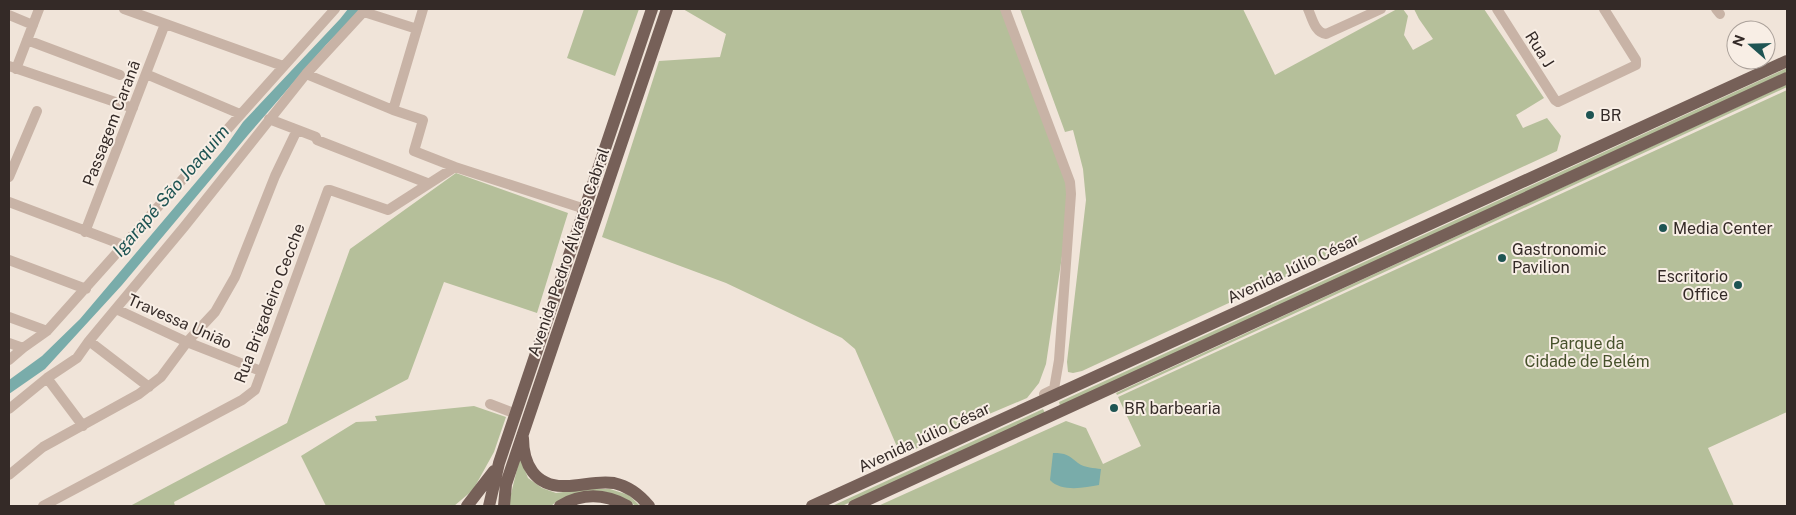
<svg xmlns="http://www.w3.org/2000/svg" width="1796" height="515" font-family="'Public Sans',sans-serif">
<rect width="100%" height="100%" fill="#f0e4d9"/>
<!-- green -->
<path fill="#b5bf9a" d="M584,9H639L615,76L567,58Z
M683,9H1003L1065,175L1069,209L1046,364L1039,383L1027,398L975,420L901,456L855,349L842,338L726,283L602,237L659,61L720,57L726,34Z
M1020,9H1243L1275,75L1397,9H1403L1408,16L1404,35L1413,50L1433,39L1419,19L1414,9H1484L1544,98L1516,115L1523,128L1547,118L1561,136L1557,151L1082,371L1073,373L1068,372L1067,362L1086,200L1083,169L1073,130L1065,132Z
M1787,68V72L1060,406L1059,402Z
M1787,84V87L1117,395L1116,393Z
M1787,90V412L1708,448L1734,506H878L1066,421L1086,428L1103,464L1141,446L1118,397Z
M456,173L568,213L537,313L444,282L408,379L174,502L175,506H130L287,423L350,249Z
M474,406L506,417L494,452L473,490L454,506H326L301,456L356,422L377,421L375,416Z
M1043,409L1045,413L842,506H832Z
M520,457L528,478L542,488L556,493L586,489H610L629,495L640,506H636L620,496L556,502L551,506H510L509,502Z"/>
<!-- water -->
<path fill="#79acaa" d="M348,9H359L354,17L326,45L248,135L122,285L45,369L9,394V380L42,356L80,319L224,149L243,122L340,19Z
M1053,453C1066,453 1068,455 1078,463C1085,468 1094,468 1101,469L1099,485C1084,488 1061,492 1050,480Z"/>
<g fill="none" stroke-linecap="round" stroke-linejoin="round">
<!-- minor -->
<path stroke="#c8b3a6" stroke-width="10" d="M124,9L283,66
M1005,9L1070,182L1071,194L1059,360L1054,389L1044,394
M1308,9C1312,18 1315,33 1326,34L1381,9
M1497,9L1555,100L1558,102L1636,65V60L1604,9
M1716,9L1720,14
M364,12L417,29
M9,15L33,25
M27,40L120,75
M9,66L133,108
M16,69L39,9
M146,74L240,114
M306,74L393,110L423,120L414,151L455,167L585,209
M393,110L423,9
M269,119L316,137L317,140L427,183
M9,177L37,111
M9,202L123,245
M85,232L165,24
M9,260L86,289
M116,309L187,342L261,371
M9,317L47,331
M89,341L149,387
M9,343L23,348
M9,360L23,348L47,331L335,9
M47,378L83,426
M490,404L516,414
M9,409L47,378L77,358L89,341L184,227L306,74L366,9
M9,475L43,447L139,394L161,377L187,342L215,312L235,277L275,176L297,130
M43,506L242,400L255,390L328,190H330L388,210L455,167"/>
<!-- major -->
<path stroke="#766058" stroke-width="12" d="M523,438C523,464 535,486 563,486C580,487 596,480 614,483C628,486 640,495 649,506
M467,506L494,471
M489,506L499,463L652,9
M504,506L506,484L512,466L667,9
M560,506C581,493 605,493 627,506
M812,506L1787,61
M854,506L1787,78"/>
</g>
<!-- markers -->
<g fill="#1e5453" stroke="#f8eee5" stroke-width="2">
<circle cx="1590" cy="115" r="5"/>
<circle cx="1663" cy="228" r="5"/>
<circle cx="1502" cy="258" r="5"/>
<circle cx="1738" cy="285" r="5"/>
<circle cx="1114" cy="408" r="5"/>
</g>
<g text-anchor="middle" stroke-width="4" stroke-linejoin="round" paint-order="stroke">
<!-- street labels -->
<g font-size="16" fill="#342a27" stroke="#f8eee5">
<text transform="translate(1540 49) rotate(58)" y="6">Rua J</text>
<text transform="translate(111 123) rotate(-69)" y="6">Passagem Caranã</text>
<text transform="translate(568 252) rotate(-71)" y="6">Avenida Pedro Álvares Cabral</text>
<text transform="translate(1293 268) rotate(-25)" y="6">Avenida Júlio César</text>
<text transform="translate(269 303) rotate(-69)" y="6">Rua Brigadeiro Cecche</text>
<text transform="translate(180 321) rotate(24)" y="6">Travessa União</text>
<text transform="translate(924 437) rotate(-25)" y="6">Avenida Júlio César</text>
</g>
<!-- poi labels -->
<g font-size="16" fill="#342a27" stroke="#f8eee5" text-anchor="start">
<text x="1600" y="121">BR</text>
<text x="1673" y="234">Media Center</text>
<text x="1512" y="255">Gastronomic<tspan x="1512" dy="18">Pavilion</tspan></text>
<text x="1728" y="282" text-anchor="end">Escritorio<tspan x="1728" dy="18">Office</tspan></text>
<text x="1124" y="414">BR barbearia</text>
</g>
<!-- park labels -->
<g font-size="16" fill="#46512b" stroke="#f8eee5">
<text x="1587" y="349">Parque da<tspan x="1587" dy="18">Cidade de Belém</tspan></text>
</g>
<!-- water labels -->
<g font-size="18" font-style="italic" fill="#1e5453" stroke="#f8eee5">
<text transform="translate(171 191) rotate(-49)" y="6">Igarapé São Joaquim</text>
</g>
</g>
<!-- border -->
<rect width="1796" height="515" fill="none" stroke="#342a27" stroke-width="20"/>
<!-- north arrow -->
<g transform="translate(1751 45) rotate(290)"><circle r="24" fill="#f8eee5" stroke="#aaa099"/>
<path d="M0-4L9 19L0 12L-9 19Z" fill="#1e5453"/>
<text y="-8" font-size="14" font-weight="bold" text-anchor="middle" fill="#342a27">N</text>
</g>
</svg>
